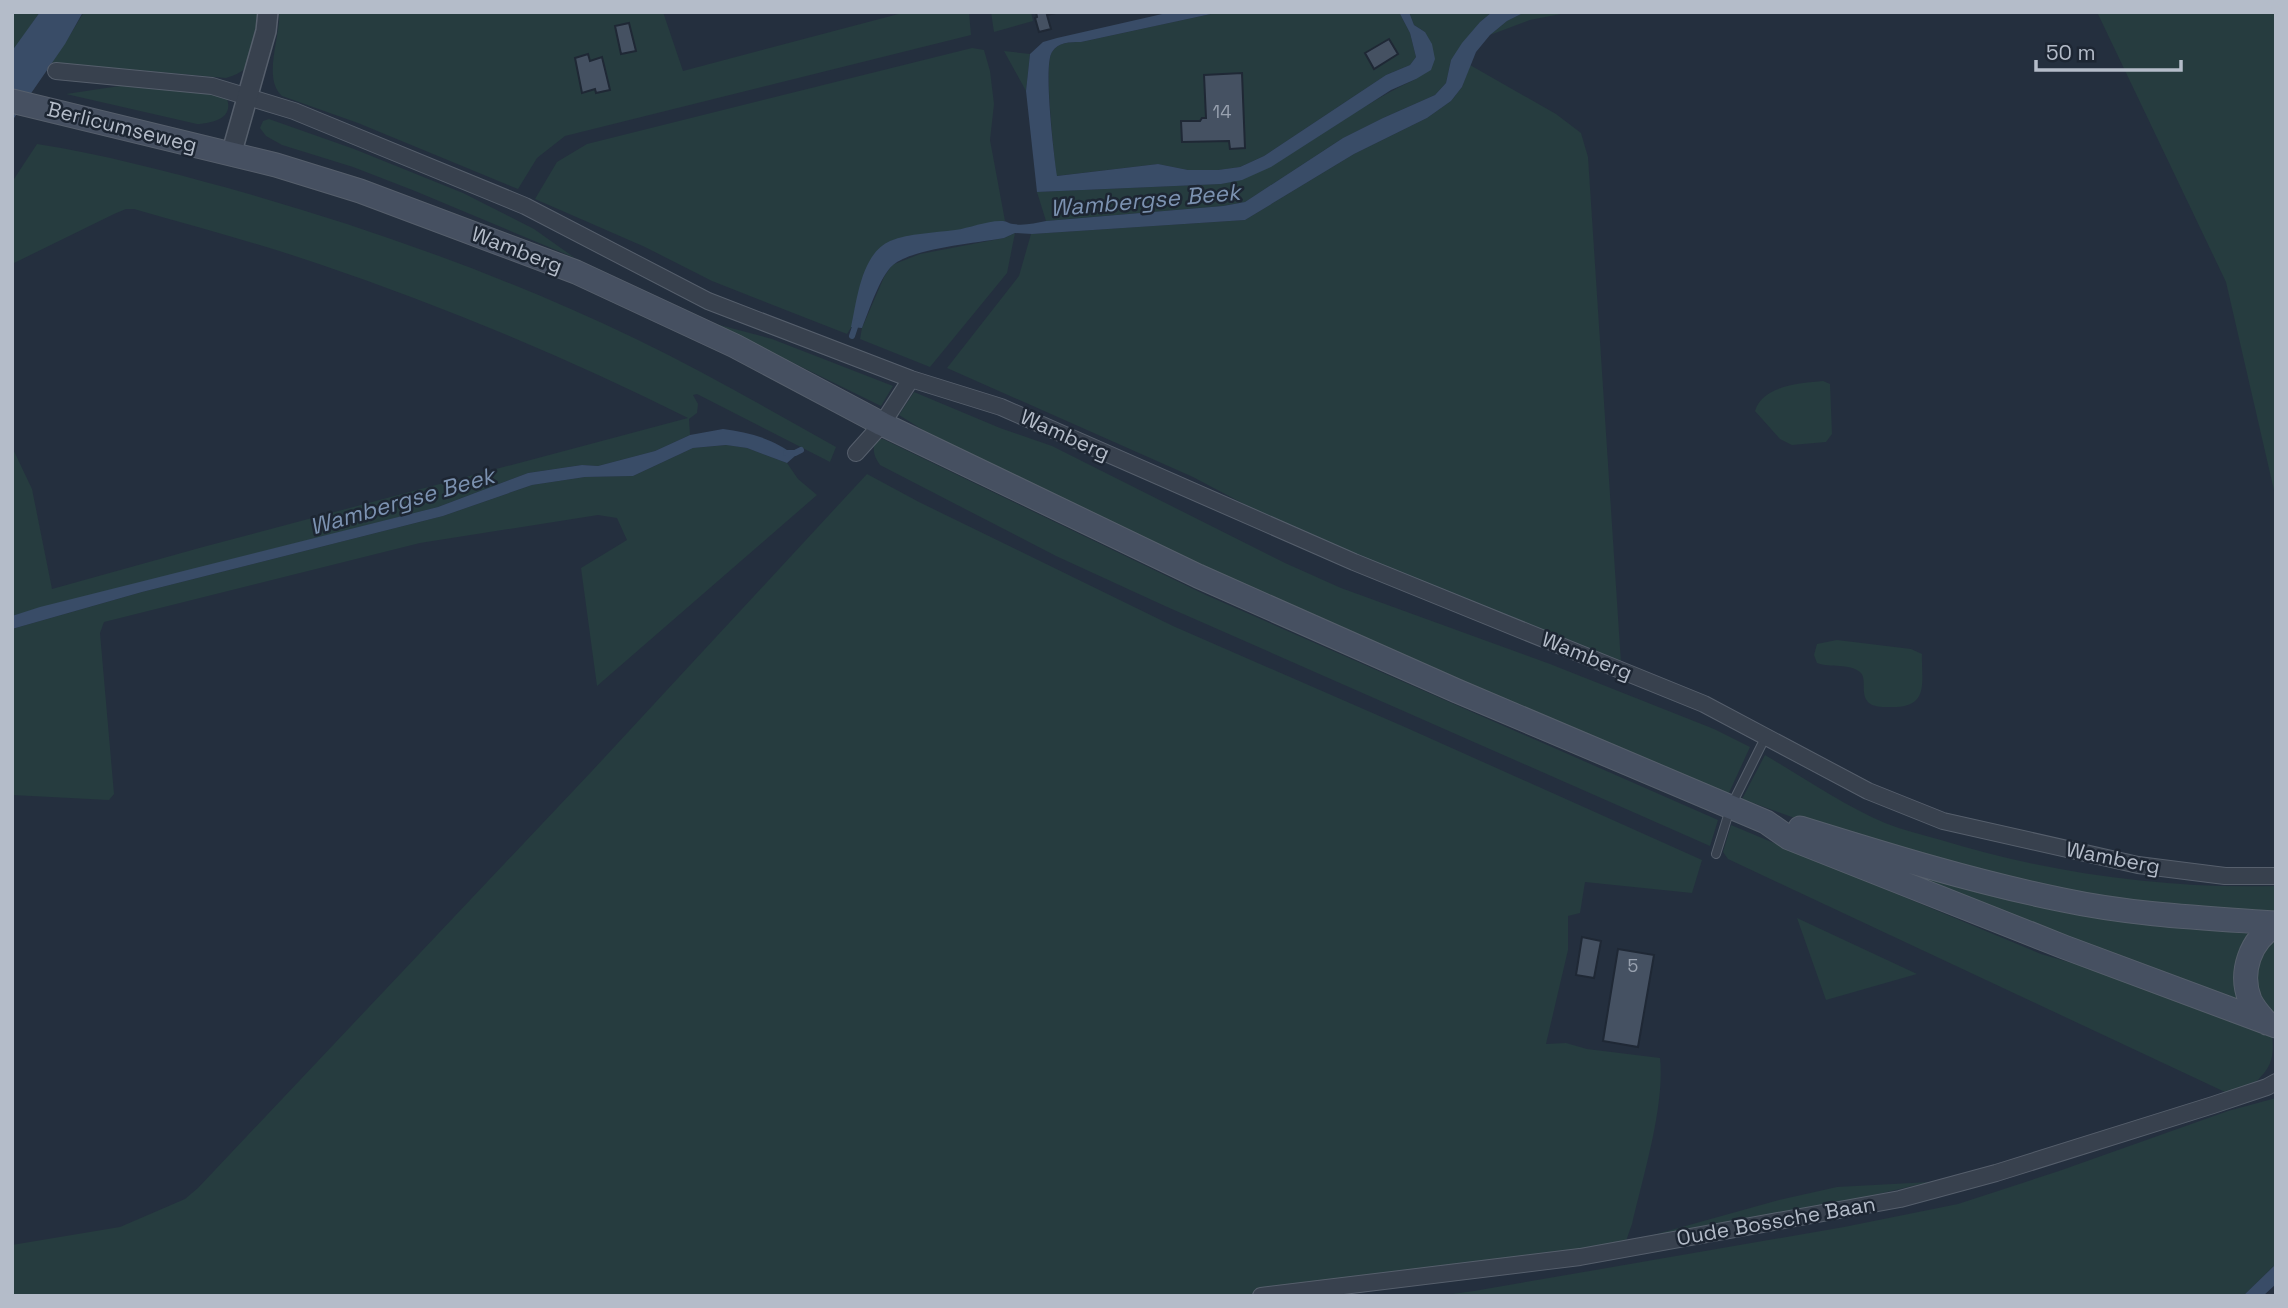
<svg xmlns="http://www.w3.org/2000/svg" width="2288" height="1308" font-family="'Space Grotesk',sans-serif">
<rect width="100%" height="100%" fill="#242f3e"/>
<!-- green -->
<path fill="#263c3f" d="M12,12H40L23,37L65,43L84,12H263C259,43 261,68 226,78L12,59Z
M279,12H663L683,71L906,12H969L971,35L565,136L537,158L518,189L358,123L282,96C262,78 281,37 279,12Z
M991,12H1031L1033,21L994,32Z
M1220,12H1399L1410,33L1416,57L1410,65L1386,75L1264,156L1240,167L1218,170H1188L1158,164L1056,176C1055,155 1043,65 1052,52C1058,42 1070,42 1081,42Z
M1409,12H1492L1480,22L1451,60L1446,83L1435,95L1383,118L1343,138L1245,202L1223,206L1046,221L1037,192L1221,184C1255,178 1279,161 1308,143C1344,120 1378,96 1416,79L1425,32L1414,25Z
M1525,12H1571L1530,20L1490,35L1507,21Z
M2097,12H2276V499L2226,282Z
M972,48L984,50L990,71L994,104L990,140L1005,221L960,230L908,236L847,334L712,281L645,247L535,199L557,162L587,144Z
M1004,51L1030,54L1026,91Z
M1470,65L1556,114L1581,133L1588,157L1621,663L1376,566L1276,521L1193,477L947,368L1019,276L1031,234L1245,220L1354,154L1427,118L1451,101L1462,87Z
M133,84L204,91L227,99C234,119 211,123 197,124L66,94Z
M269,119L354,149L463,193L534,229L575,258L415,191L353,167L282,145L266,136L260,128L263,121Z
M37,144C102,154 165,171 228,188C367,227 505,276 636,339C704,372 770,410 836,447L830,462L697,394L693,395L698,404L697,413L689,419L690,435L655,451L598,466L582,465L528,473L438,507L12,616V447L32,489L52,589L203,547L688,418C569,358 445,307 319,264C258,243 196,227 134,209H126L114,214L12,264V182Z
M1015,233L1007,273L930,367L860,339L862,328L884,277L892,265L920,254L1004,238Z
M712,323L772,339L893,386L881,406Z
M1823,381L1830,384L1832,434L1826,442L1792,445L1780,439L1755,411C1763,385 1801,383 1823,381Z
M914,392L1000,428L1052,446L1285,563L1341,588L1550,664L1714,729L1750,747L1728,795L1181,559L923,430L899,415Z
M877,439H883L1206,595L1718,820L1710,846L1165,606L1056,556L880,465C874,456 871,449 877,439Z
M727,445L747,448L787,463L798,479L817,495L597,686L581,568L627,540L617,518L598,515L420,543L104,622L100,633L114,794L109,800L12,795V629L142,592L443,516L532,485L585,477L633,476L693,448Z
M867,474L919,502L1173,626L1407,728L1702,860L1692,893L1585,882L1580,913L1568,916V950L1546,1044L1566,1043L1587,1049L1660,1058C1665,1106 1643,1176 1632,1224L1626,1241L1617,1249L1234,1296H12V1245L120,1227L185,1199L198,1188L592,771Z
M1837,640L1911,649L1922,654C1921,679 1930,706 1896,707C1888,707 1875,708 1869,703C1859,694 1868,679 1860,672C1849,663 1830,668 1817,663L1814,655L1817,644Z
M1765,755C1804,778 1843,805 1885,823C1903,830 1923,835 1941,840C2048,873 2164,889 2276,886V913L2066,895L1825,829L1742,799Z
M1731,825L2041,954L2137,982L2272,1031C2275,1065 2270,1068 2247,1091L2225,1092L1728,859L1723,852Z
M1916,870L2248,927L2238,1008L1913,881Z
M1797,918L1917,974L1826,1000Z
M2276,938V1015C2252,1004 2248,969 2263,949C2266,945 2272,941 2276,938Z
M2276,1098V1264L2243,1296H1437L1474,1291L1844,1227L1958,1204L2059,1171L2228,1111Z
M1930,1182L1796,1213L1646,1237L1779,1200L1837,1187Z"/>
<!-- water -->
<path fill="#394c67" d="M40,12H83L65,44L12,121V51Z
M1171,12H1220L1081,42C1070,42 1058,42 1052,52C1043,65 1054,156 1057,176L1158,164L1188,170H1218L1240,167L1264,156L1386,75L1410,65L1416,57L1410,33L1399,12H1409L1414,25L1425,32L1432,44L1435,59L1431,70L1416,79L1391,90L1271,167L1242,180L1221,184L1037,192L1026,91L1030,54L1043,42L1057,38Z
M1492,12H1525L1507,21L1490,35L1476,52L1462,87L1451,101L1427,118L1354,154L1245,220L1032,234L1015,233L1004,238C978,243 913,248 893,265C880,276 869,311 862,328L851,327C857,300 861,254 890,241C910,233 934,233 955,230C970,228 988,220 1003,221C1007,221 1009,224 1013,224C1024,226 1035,223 1046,221L1223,206L1245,202L1343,138L1383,118L1435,95L1446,83L1451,60L1462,43L1480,22Z
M723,429C748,432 775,439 795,456L787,463L747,448L726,445L693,448L633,476L585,477L532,485L443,516L142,592L12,629V616L40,607L438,507L528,473L582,465L598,466L655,451L690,435Z
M2276,1264V1284L2263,1296H2243Z"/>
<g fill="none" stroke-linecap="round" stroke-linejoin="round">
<!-- stream -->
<path stroke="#394c67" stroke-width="6" d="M852,336L857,321
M786,453H795L801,450"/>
</g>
<!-- building -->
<path fill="#455162" stroke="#1f2835" stroke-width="2" d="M1036,12H1060L1047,15L1051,29L1039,32L1035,18L1037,17Z
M629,23L636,51L621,54L615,26Z
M1389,39L1398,54L1374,69L1365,53Z
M588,54L590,61L602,57L610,90L596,93L595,89L582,93L575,58Z
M1242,73L1245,148L1230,149L1229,141L1182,142L1181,121H1200L1202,118H1206L1204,75Z
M1582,937L1601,941L1594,978L1576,975Z
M1618,949L1654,955L1638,1047L1603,1041Z"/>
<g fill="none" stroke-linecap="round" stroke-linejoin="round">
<defs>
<path id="service" d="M1716,854L1731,806L1766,736"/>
<path id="minor" d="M56,71L212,86L294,111L525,206L708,301L911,379L1001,407L1354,562L1704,704L1868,791L1943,821L2138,865L2225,876H2276
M856,453L882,424L911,379
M1261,1296L1580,1257L1900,1199L1996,1173L2213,1105L2267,1087L2276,1082"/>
<path id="tertiary" d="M231,155L266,31L268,12"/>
<path id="secondary" d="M12,101L276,165L360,191L576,272L735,346L882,424L1198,576L1457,691L1766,822L1789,838L2064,947L2276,1026
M1800,828C1887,855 1974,882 2063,900C2133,915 2205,918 2276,923
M2267,1023C2261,1016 2254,1009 2250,1000C2239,973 2250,939 2276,926"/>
</defs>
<!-- service casing -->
<use href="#service" stroke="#565f6c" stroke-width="10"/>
<!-- minor casing -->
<use href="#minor" stroke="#565f6c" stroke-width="18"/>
<!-- tertiary casing -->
<use href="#tertiary" stroke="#565f6c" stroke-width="22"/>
<!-- secondary casing -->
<use href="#secondary" stroke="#565f6c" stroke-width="25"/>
<!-- service -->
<use href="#service" stroke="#38414e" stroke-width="8"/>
<!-- minor -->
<use href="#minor" stroke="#38414e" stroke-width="16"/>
<!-- tertiary -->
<use href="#tertiary" stroke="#38414e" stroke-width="19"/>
<!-- secondary -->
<use href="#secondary" stroke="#465061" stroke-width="23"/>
</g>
<g text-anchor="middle" stroke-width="5" stroke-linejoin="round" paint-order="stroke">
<!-- number labels -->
<g font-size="18" fill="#98a1af">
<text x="1222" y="118">14</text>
<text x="1633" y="972">5</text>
</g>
<!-- street labels -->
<g font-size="21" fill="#b4bcc9" stroke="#1d2633">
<text transform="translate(122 127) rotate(14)" y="7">Berlicumseweg</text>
<text transform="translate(517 250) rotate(21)" y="7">Wamberg</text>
<text transform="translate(1065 435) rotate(24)" y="7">Wamberg</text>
<text transform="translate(1587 656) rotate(22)" y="7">Wamberg</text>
<text transform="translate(2113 858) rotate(11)" y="7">Wamberg</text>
<text transform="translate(1776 1221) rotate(-10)" y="7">Oude Bossche Baan</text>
</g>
<!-- water labels -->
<g font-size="23" font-style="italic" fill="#7c92b1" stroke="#1d2633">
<text transform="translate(1145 200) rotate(-5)" y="8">Wambergse Beek</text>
<text transform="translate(402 501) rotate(-16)" y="8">Wambergse Beek</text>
</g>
</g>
<!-- border -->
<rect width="2288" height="1308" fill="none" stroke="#b4bcc9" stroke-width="28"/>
<!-- scale -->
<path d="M2036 60v10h145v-10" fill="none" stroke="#b4bcc9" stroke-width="3.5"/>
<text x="2046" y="60" font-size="21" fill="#b4bcc9" stroke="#1d2633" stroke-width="5" paint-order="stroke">50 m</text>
</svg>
